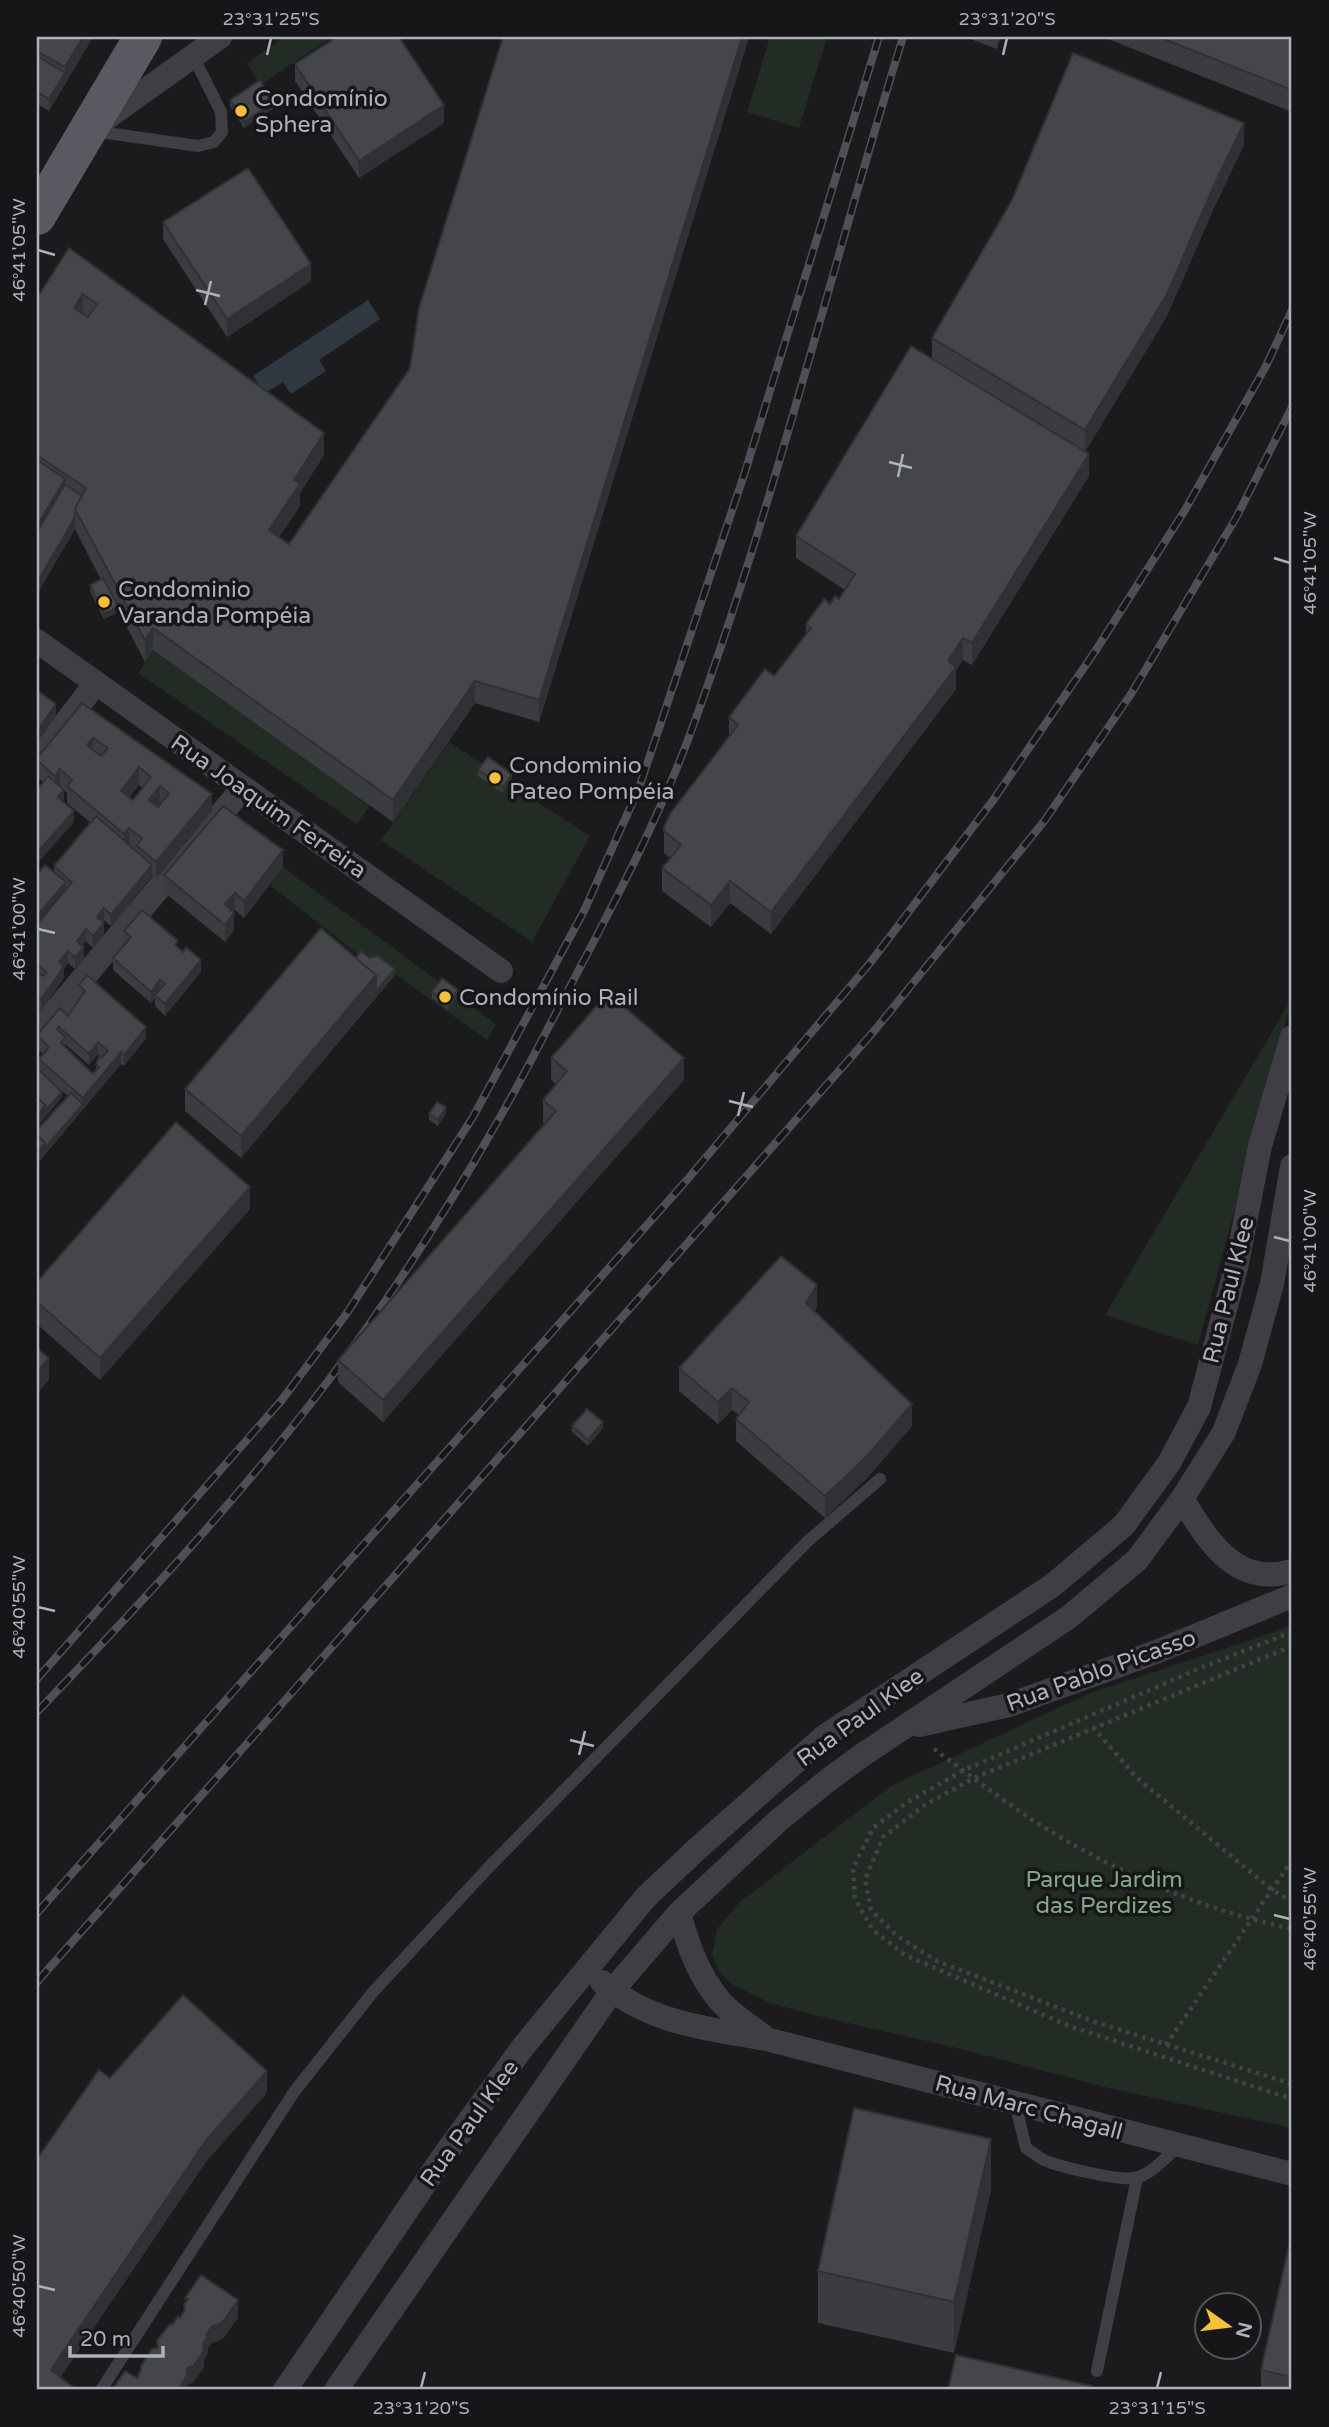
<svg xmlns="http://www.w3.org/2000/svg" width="1329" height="2427" font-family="'Varela Round',sans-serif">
<rect width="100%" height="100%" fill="#1b1b1d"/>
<!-- green -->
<path fill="#222c24" d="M285,37H332L260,85L247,63Z
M770,37H827L799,128L747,112Z
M153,650L370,805L357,824L138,673Z
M449,742L486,766L502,793L509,784L590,836L532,942L381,840Z
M283,867L496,1024L487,1040L378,962L370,964L270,885Z
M1292,998L1198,1345L1105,1315Z
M1292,1626V2128L1109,2088L961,2049L818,2016L770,2003L732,1984L720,1973L712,1954L717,1929L741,1901L891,1786L1088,1694Z"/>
<!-- water -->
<path fill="#303942" d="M368,300L380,319L319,360L326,371L291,394L283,382L265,393L253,376Z"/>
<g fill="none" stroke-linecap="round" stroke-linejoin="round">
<!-- path -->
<path stroke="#424349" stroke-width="4.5" stroke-dasharray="3.5 5" stroke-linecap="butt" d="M1292,1632L1203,1667L964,1770L906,1803L873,1828L853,1868L855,1899L873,1930L905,1955L1069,2026L1292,2099
M1292,1646L974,1778L925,1805L883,1837L865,1880L871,1910L896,1935L937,1961L1095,2022L1292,2084
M1093,1727L1136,1777L1271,1889L1292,1902
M934,1749C971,1776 1008,1805 1047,1829C1123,1876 1205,1910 1292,1929
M1166,2045L1292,1860"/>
<!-- lane -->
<path stroke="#3e3e44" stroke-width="12" d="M93,131L198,146L214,142L222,132L221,112L193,56
M1015,2103L1026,2148C1032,2152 1038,2157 1044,2160C1060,2167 1119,2181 1135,2178C1151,2175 1167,2156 1179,2146
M1097,2371L1137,2178
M101,2390L294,2092L373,1992L489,1867L808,1541L880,1479"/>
<!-- street -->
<path stroke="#3e3e44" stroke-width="24" d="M98,124L220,37
M37,641L501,971
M37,760L96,683
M37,1033L243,788
M1182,1499C1208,1540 1235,1588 1292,1571
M919,1725L1009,1705L1156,1652L1292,1596
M679,1913C688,1945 698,1975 720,2001C732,2015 749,2025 763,2036
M602,1982C650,2024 706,2028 766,2039L1292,2174
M285,2390L445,2154L523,2047L646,1897L697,1849L825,1736L1053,1585L1124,1525L1169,1463L1199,1407L1236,1268L1260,1146L1292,1037
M336,2390L612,1991L679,1913L779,1820L827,1781L861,1756L1069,1617L1137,1560L1182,1499L1224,1432L1250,1364L1272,1284L1292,1166"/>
<!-- primary -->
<path stroke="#585961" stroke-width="38" d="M37,216L143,37"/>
<defs>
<path id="rail" d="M37,1679L281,1401L347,1313L473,1117L584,911L639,788L745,472L879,37
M37,1712C152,1592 273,1462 368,1326C412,1263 454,1198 492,1131C518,1087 541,1041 565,996C613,905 662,814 696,718C777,494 833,263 903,37
M37,1913L686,1181L870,963L994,799L1096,650L1185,510L1266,366L1292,310
M37,1982L875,1030L1045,820L1131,694L1236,518L1292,407"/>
</defs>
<!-- rail casing -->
<use href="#rail" stroke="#4f5057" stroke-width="8"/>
<!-- rail -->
<use href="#rail" stroke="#161618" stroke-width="5" stroke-dasharray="16" stroke-linecap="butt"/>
</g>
<!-- wall -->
<path fill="#3b3c40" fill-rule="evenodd" d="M37,37H93L49,111L37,104Z
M503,37H749L539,722L475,703L393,822L153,650L145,662L119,612L104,619L90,591V585L101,580L75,529L37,594V298L69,248L324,455L300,493V506L279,537L289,544L410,368Z
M965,37H1001L997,49Z
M1103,37H1292V112Z
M295,64L444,123L359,178L295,81Z
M230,100L274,108L244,128L230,106Z
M1244,145L1212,212L1167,316L1085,452L1089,476L972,665L963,660L956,671V689L771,934L730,903L711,927L662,891V868L670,858L664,853V827L729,737V717L774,676L806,635V624L830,604L839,599L845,590L796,558V536L932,359V338Z
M163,222L311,281L227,337L163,239Z
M82,703L212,811L156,879L152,876L111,926L104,920L102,922L104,935L93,948L86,941L82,945L84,959L75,969L68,963L64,967V978L41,1011L37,1007V924L67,889L54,872V866L91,823L67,803V793L64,790V802L74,822L43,782L37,777V758ZM139,785L143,788L133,800L129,797Z
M478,770L512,780L503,793L478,776Z
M283,867L244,918L235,910L233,912L234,930L225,942L164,892V875Z
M124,931L178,948L201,972L165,1016L155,1006V998L151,1003L113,970V958L125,944L124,943Z
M356,958H370L395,975L241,1158L185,1111V1089Z
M79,985L146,1038L124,1066L121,1064L37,1164V1130L68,1096L46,1077L62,1097L37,1127L39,1059L43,1054L37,1048V1035L68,1016L81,998L79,996ZM65,1044L89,1065L98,1054L102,1057L96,1065V1071L93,1074L65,1047Z
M432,992L458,996L448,1010L432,998Z
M551,1058L684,1080L383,1422L338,1382V1360L545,1124L543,1122V1100L556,1084L551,1080Z
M446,1113L438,1126L429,1120V1114Z
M250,1209L100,1380L37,1324V1282Z
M817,1307L814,1311L912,1426L868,1477L825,1518L736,1441V1419L739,1415L732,1410L718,1424L679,1391V1368Z
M572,1426L603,1428L588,1446L572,1432Z
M991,2190L954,2353L818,2323V2271Z
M1292,2232V2390H1261V2370Z"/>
<!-- shaded-wall -->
<path fill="#303134" d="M83,37H93L49,111V99L65,73V67Z
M742,37H749L539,722V700Z
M997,37H1001L997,49Z
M274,102V108L244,128V122Z
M444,105V123L359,178V161Z
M1244,123V145L1212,212L1167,316L1085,452V430L1212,190Z
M311,264V281L227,337V319Z
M83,294V316L74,308Z
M324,433V455L300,493V506L269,552V530L294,480Z
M1089,454V476L972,665V643Z
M65,479V496L37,543V526Z
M75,517V529L37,594V583Z
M119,607V612L104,619V614Z
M153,628V650L145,662V640Z
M963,638V660L956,671V689L771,934V912L948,661Z
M475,681V703L393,822V800Z
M56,704V716L37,743V731Z
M93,738V755L87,745Z
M139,767V785L121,808V791Z
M60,769V786L55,793V776Z
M512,774V780L503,793V787Z
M160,786V803L149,817V800Z
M64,790V801L58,809V797Z
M212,794V811L156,879V862Z
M74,811V822L37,864V853Z
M129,828V845L124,852V834Z
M283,850V867L244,918V901Z
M152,865V876L111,926V915Z
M730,881V903L711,927V905Z
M66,882V888L37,922V916Z
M235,893V910L225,921V904Z
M104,908V920L97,928V917Z
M234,913V930L225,942V925Z
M104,923V935L93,948V936Z
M86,929V941L77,952V941Z
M84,947V959L75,969V957Z
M68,951V963L64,967V978L41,1011V999L59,962Z
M201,960V972L165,1016V1004Z
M395,969V975L241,1158V1136L376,975Z
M160,980V991L155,995V998L151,1003V992Z
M458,990V996L448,1010V1004Z
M146,1027V1038L124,1066V1055Z
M98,1042V1054L89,1065V1054Z
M121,1052V1064L37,1164V1153L83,1104V1098Z
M684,1058V1080L383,1422V1400Z
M62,1092V1097L37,1127V1116L45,1105Z
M446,1107V1113L438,1126V1120Z
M250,1187V1209L100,1380V1358Z
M817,1285V1307L806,1325V1303Z
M49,1358V1380L37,1394V1372Z
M732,1388V1410L718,1424V1402Z
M912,1404V1426L868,1477L825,1518V1496Z
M603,1422V1428L588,1446V1440Z
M267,2071V2093L206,2162L52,2390L51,2370L206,2140Z
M991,2139V2190L954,2353V2302Z
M238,2300V2318L222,2340L212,2343L208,2348V2354L204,2360V2368L193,2383L187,2385V2368L203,2344L206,2335L212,2326Z
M187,2375V2390H178Z"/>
<!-- building -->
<path fill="#45464a" stroke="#303134" stroke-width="2" fill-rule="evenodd" d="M37,37H83L65,67L37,51Z
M337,37H399L444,105L359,161L295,64Z
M503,37H742L539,700L475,681L393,800L153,628L145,640L75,509L86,488L37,455V298L69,248L324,433L294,480L300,484L269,530L289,544L410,368L419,308ZM83,294L97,304L88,317L74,308Z
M1159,37H1292V90Z
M1073,53L1244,123L1212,190L1167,294L1085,430L932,338L1012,200Z
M37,56L65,73L49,99L37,92Z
M260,80L274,102L244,122L230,100Z
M248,168L311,264L227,319L163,222Z
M911,346L1089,454L972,643L963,638L948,661L956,667L771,912L730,881L711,905L662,868L681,845L664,831V827L670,814L738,725L729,717L765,669L774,676L811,628L806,624L824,599L830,604L835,596L839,599L855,574L796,536Z
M37,460L65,479L37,526Z
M65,484L82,496L75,509V517L37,583V532Z
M103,578L119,607L104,614L90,585Z
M38,691L56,704L37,731V693Z
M82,703L212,794L156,862L137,846L142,838L129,828L124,834L67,786L72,780L60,769L55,776L37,760V758ZM93,738L108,748L101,756L87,745ZM139,767L151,777L133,800L121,791ZM160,786L169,793L158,807L149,800Z
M488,757L512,774L503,787L478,770Z
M48,776L64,790L58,797L74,811L37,853V790Z
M223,806L283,850L244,901L235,893L225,904L234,913L225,925L164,875Z
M96,816L152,865L111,915L104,908L97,917L104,923L93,936L86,929L77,941L84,947L75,957L68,951L59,962L64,967L41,999L37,996V971L43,976L46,972L37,964V924L72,882L54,866Z
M45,865L66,882L37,916V874Z
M142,910L178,941L175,945L183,952L186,947L201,960L165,1004L155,995L165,984L160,980L151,992L113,958L131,937L124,931Z
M321,928L376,975L241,1136L185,1089Z
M361,951L370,958L378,956L395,969L376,991V975L356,958Z
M87,975L146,1027L124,1055L121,1052L83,1098L39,1059L49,1047L37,1035L60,1008L68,1016L85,991L79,985ZM59,1027L89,1054L98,1042L108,1051L101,1058L99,1056L96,1065L99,1067L93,1074L61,1043L65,1037L57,1029Z
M442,978L458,990L448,1004L432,992Z
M608,993L684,1058L383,1400L338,1360L556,1111L543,1100L567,1071L551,1058Z
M37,1068L62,1092L45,1111V1105L37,1097Z
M71,1093L83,1104L45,1148V1143L37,1135V1130Z
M37,1097L45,1105L37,1116Z
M437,1102L446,1107L438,1120L429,1114Z
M176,1122L250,1187L100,1358L37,1302V1282Z
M37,1135L45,1143L37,1153Z
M781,1256L817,1285L806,1303L912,1404L868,1455L825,1496L736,1419L749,1402L732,1388L718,1402L679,1368Z
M37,1348L49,1358L37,1372Z
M587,1409L603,1422L588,1440L572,1426Z
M183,1995L267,2071L206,2140L51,2370L77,2390H37V2159L99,2070L110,2078Z
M854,2108L991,2139L954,2302L818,2271Z
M1292,2232V2377L1261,2370Z
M201,2275L238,2300L222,2323L212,2326L206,2335L208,2337L203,2344L204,2351L193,2366L187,2368V2375L178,2390H112L125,2371L137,2378L141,2370V2366L152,2349L158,2348L157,2341L169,2325L173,2324L178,2316L180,2318L185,2310L184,2305L188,2299L185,2298Z
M956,2355L1092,2386L1091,2390H948Z"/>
<!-- ticks -->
<path fill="none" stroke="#adb1bd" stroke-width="2.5" d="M267,55L271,38M1003,55L1007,38M38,250L55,255M196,290L220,296M205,305L211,281M889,462L912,468M898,477L903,454M1274,558L1290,563M38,929L55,933M729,1101L753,1107M738,1116L744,1092M1274,1237L1290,1241M38,1607L55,1611M570,1740L594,1746M579,1755L585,1731M1274,1915L1290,1919M38,2286L55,2290M421,2388L425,2372M1157,2388L1161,2372"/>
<!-- markers -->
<g fill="#f7c03a" stroke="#161618" stroke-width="2.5">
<circle cx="241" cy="111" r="7"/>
<circle cx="104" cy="602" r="7"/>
<circle cx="495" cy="778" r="7"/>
<circle cx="445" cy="997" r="7"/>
</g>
<g text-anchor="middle" stroke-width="7" stroke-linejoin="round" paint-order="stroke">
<!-- poi labels -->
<g font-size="23" fill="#adb1bd" stroke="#161618" text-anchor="start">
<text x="255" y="106">Condomínio<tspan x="255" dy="26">Sphera</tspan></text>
<text x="118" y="597">Condominio<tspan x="118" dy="26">Varanda Pompéia</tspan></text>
<text x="509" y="773">Condominio<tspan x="509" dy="26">Pateo Pompéia</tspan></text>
<text x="459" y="1005">Condomínio Rail</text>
</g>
<!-- street labels -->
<g font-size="23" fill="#adb1bd" stroke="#161618">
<text transform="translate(269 806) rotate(35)" y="8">Rua Joaquim Ferreira</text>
<text transform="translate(1228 1290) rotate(-76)" y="8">Rua Paul Klee</text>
<text transform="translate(1101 1670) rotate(-20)" y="8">Rua Pablo Picasso</text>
<text transform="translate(860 1717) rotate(-36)" y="8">Rua Paul Klee</text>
<text transform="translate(1029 2107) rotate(15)" y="8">Rua Marc Chagall</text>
<text transform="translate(469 2123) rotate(-54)" y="8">Rua Paul Klee</text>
</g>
<!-- park labels -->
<g font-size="23" fill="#84a888" stroke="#161618">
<text x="1104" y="1887">Parque Jardim<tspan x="1104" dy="26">das Perdizes</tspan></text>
</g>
</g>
<!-- border -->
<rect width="1329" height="2427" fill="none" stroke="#161618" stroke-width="77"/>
<!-- north arrow -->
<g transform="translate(1228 2326) rotate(104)"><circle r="33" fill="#161618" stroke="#52545a" stroke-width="2"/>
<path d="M0-5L12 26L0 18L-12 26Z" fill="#f7c03a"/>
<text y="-10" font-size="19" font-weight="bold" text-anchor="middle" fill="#adb1bd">N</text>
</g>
<!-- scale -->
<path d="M70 2346v10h93v-10" fill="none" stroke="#adb1bd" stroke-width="3.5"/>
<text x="80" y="2346" font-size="21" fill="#adb1bd" stroke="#161618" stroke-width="5" paint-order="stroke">20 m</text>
<rect x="38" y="38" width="1252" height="2350" fill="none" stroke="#adb1bd" stroke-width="2.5"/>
<g font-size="18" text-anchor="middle" fill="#adb1bd">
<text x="271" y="25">23°31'25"S</text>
<text x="1007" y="25">23°31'20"S</text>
<text transform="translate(19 250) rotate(-90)" y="6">46°41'05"W</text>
<text transform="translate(1310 563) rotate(-90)" y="6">46°41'05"W</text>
<text transform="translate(19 929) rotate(-90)" y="6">46°41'00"W</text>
<text transform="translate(1310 1241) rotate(-90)" y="6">46°41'00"W</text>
<text transform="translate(19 1607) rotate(-90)" y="6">46°40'55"W</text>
<text transform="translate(1310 1919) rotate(-90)" y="6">46°40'55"W</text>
<text transform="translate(19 2286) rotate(-90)" y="6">46°40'50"W</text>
<text x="421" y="2414">23°31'20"S</text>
<text x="1157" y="2414">23°31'15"S</text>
</g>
</svg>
